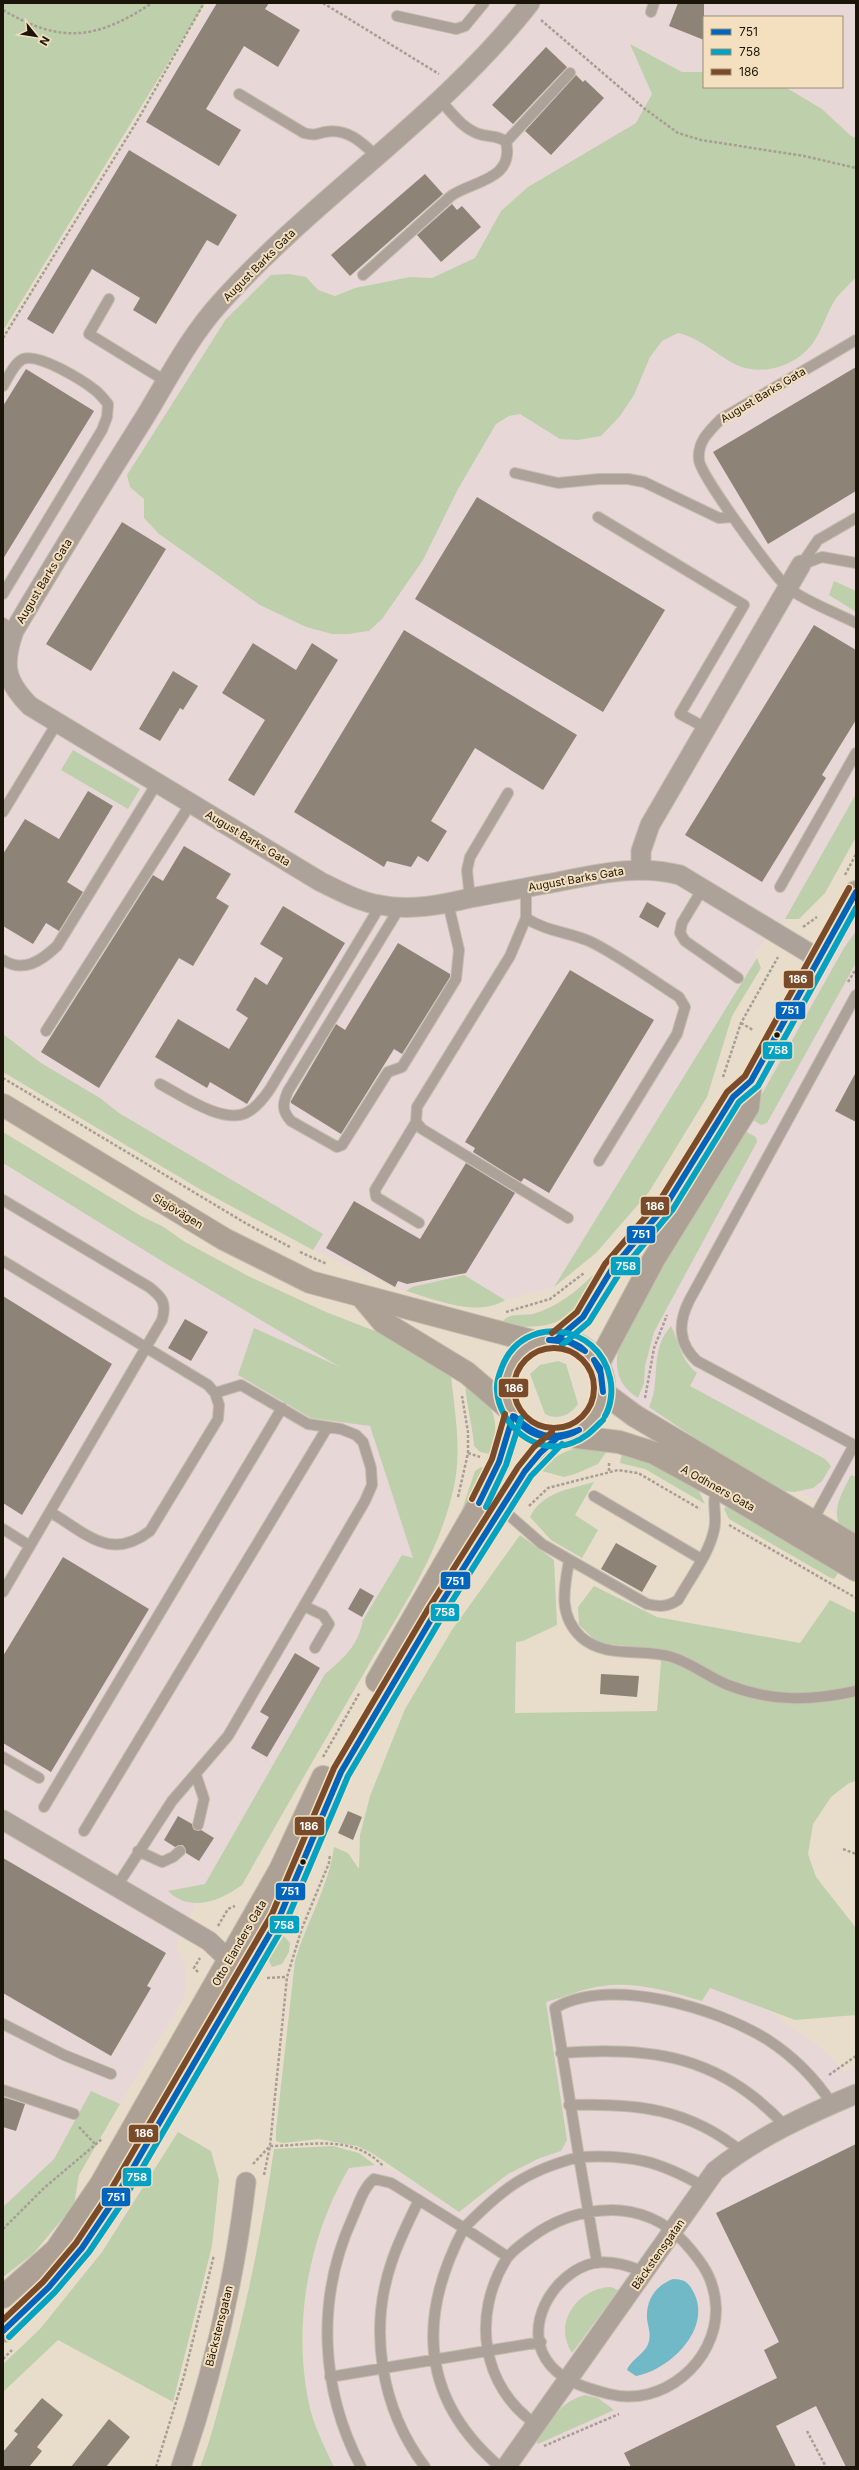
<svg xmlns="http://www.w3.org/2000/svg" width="859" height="2470" font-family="Inter,sans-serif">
<rect width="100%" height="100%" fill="#e8ddcb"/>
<!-- commercial -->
<path fill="#e7d7d7" d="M210,3H856V138L851,137L822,109L785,87H842V17H704V72H682L630,44L652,94L636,123L501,211L475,258L432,278L410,277L355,288L335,296L318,290L306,277L271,275L226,319L175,398L130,487L144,499L145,518L159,534L260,605L306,627L382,619L423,560L458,489L496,424L509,416L520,414L537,424L620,416L634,395L650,357L662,341L678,333L694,336L716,354L813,343L837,298L856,277V591L834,581L829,595L856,612V794L785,919L754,954L757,958L732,1000L554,1287L505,1300L499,1304L482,1307L430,1299L394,1287L313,1250L3,1071V339Z
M856,916V1542L841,1533L836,1513L801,1492L776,1491L617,1392L607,1354L747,1114Z
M3,1164L345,1370L370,1426L413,1558L205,1884L176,1946L186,1967L185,1996L120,2104L3,2218Z
M602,1986H636L661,1990L702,2001L710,1987L759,2005L812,2041L837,2063L843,2072L856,2064V2467H334L324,2448L308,2400L303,2350V2318L310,2264L332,2200L341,2182L349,2168L375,2165L400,2173L420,2185L448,2206L471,2205L508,2174L540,2158L561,2151L567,2140L546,2002Z"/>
<!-- green -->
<path fill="#becfac" d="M3,3H205L3,331Z
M630,44L682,72H704V87H785L822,109L851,136L856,138V277C850,284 843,290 837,297C827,311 823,329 813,343C797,365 765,376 739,366C717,356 701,338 678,333L662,341L650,357L634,395L620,416L601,436L578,440L560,439L520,414L509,416L496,424L458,489L423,560L382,619L369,631L348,634H332L306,627L260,605L159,534L144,518V499L130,487L127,475L226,319L271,275L289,274L306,277L318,290L335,296L355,288L410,277L432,278L475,258L501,211L528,187L636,123L652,94Z
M834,581L856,591V612L829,595Z
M73,750L140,789L128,809L61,770Z
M856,794V837L825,893L799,919H785Z
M856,931V963L767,1123L761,1125L753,1120L750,1115L844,948Z
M757,958L761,968L732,1016L707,1097L649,1192L596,1253L554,1287Z
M3,1034L41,1063L100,1098L119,1113L323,1234L313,1250L203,1191L3,1072Z
M743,1130L756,1137L757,1142L654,1332L645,1366L644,1383L638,1398C611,1381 615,1358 622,1332Z
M3,1132L141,1216L162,1226L185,1242L250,1277L326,1312L380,1333L451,1375C455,1416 463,1455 452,1495C437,1557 399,1613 367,1668C325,1740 283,1812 242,1885C220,1901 190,1913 168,1891L205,1884L325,1674C344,1658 358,1646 363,1620L402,1555L413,1558L370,1426L311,1418L238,1375L254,1328L340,1367L165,1263L3,1163Z
M464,1275L505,1300C477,1318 434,1299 406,1291L412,1287Z
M593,1275L596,1277C567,1323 560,1329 504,1326L502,1323C507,1312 523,1316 533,1314C557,1307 576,1292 593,1275Z
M671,1326C680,1344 680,1359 697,1373L690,1386L825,1459L831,1466L822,1481L813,1488L794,1492L778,1490L695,1438L649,1407C662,1380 648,1352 671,1326Z
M558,1361L566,1364L578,1404C571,1415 557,1421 545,1414L530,1374L540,1365Z
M466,1386C473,1392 481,1397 487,1404C499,1416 496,1441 490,1454L480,1452L474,1446C474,1433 464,1392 466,1386Z
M585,1447L609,1448L598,1464L575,1474L564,1477L542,1471C552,1456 567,1449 585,1447Z
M622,1453H631L697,1487L705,1504L645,1469L620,1463Z
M481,1467L488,1470L452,1540L475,1471Z
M851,1475L856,1477V1541C851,1537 842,1532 840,1526C831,1509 844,1489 851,1475Z
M594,1482L575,1515L598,1530L582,1558L551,1540L530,1517C542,1492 570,1489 594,1482Z
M727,1505L839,1572L834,1579L829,1577L729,1519L724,1509Z
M520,1535L554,1560L557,1625L523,1641L516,1642L515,1713L657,1711L662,1650L598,1643L579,1625L578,1607L594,1586L657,1617L800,1643L830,1600L856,1613V1781L849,1783L831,1797L813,1824L808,1854L816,1877L856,1928V2015L795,2020L710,1988L702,2001C671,1992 636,1981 603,1986C584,1988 565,1997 546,2002L567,2140L561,2151L540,2158L508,2174L459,2212L372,2153L357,2146L319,2139L283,2143L276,2141V2130L295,1961C306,1923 329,1886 334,1847L348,1853L359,1869L360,1835L370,1796L405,1709L452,1630Z
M284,1936L290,1943L289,1952L282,1964L272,1967L268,1959Z
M91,2091L120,2104L79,2175L74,2205L33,2254L3,2277V2207L54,2159Z
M178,2132L211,2151L219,2180L212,2246L173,2402L58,2340L3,2392V2364L40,2329L102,2252Z
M333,2146L359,2153L375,2165L349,2168C309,2236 293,2321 308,2399C312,2422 324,2446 334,2467H200C212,2437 219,2405 228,2373C248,2300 263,2225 274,2149Z
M611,2287L618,2290L615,2295L572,2353C552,2323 578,2288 611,2287Z
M585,2395L598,2398L614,2410L538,2444L536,2441C551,2421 559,2402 585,2395Z"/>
<!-- water -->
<path fill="#71b9c6" d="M673,2279C685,2279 689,2283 694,2293C712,2329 670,2370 636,2376L627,2370C632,2358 646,2354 649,2341C651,2333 648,2327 647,2319C646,2300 655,2286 673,2279Z"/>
<!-- building -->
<path fill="#8d8477" d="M217,3H269L265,9L300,30L278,67L244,46L206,109L241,130L219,166L146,122Z
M678,3H704V40L669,26Z
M546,47L567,67L513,124L492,105Z
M576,75L583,82L585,80L604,98L551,155L525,131Z
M129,150L237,215L218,246L207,240L156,324L133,310L140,298L92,269L53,334L27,319Z
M425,174L443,194L350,276L331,255Z
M452,204L457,210L462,206L481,227L441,262L417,235Z
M856,367V491L768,544L713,452Z
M26,369L94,411L3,559V406Z
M477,497L665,610L603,712L415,599Z
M122,522L166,549L91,671L46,644Z
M814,625L856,650V720L822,775L826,778L762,882L685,835Z
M404,630L577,735L543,790L475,748L431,821L447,831L428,862L418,856L411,867L387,861L384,867L294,812Z
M253,643L296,670L312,643L338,660L254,796L228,780L265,720L222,693Z
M173,671L198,686L183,710L180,708L160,741L139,729Z
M88,791L113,806L67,882L83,892L59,931L46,923L33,944L3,926V854L25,819L59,839Z
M184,846L231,874L216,898L229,906L193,966L179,958L99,1088L41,1052L153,875L163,881Z
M647,902L666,913L658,928L639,917Z
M283,906L345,943L247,1104L210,1082L207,1088L155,1057L178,1019L229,1049L248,1018L236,1010L255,977L267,985L283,958L260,944Z
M398,943L450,974V977L402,1054L394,1049L341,1134L291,1103V1101L336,1024L345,1030Z
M570,970L654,1020L549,1193L524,1178L521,1182L473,1152L475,1148L465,1142Z
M856,1072V1122L835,1111Z
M466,1163L515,1193L466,1273L407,1284L398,1281L395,1287L326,1248L354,1201L420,1239Z
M3,1296L112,1364L22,1515L3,1503Z
M185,1319L208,1332L191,1361L168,1348Z
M616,1543L657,1566L642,1592L601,1569Z
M63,1557L149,1609L51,1772L3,1743V1656Z
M360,1588L374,1596L362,1617L348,1609Z
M295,1653L320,1668L267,1757L251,1748L269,1717L260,1712Z
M601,1674L639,1676L637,1697L600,1694Z
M348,1811L362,1817L353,1840L338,1833Z
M178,1816L192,1824L194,1830H201L214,1838L199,1861L186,1853L183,1845L175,1847L164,1840Z
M3,1858L166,1953L147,1986L151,1988L111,2056L3,1993Z
M3,2097L25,2104L16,2131L3,2127Z
M856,2144V2467H846L816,2406L776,2426L796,2467H631L624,2453L777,2378L764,2350L779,2342L716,2213Z
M42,2398L63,2415L37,2447L42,2451L29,2467H3V2452L18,2434L14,2431Z
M109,2419L130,2437L106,2467H71Z"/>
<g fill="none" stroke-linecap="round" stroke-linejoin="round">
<defs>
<path id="lane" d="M651,12L654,3
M397,16L456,29L465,26L484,3
M239,94L304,133C316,136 315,134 325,132C347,128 362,142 376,156
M506,142L570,73
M363,275L451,196C472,181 515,180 506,142C498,135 488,137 479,134C462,128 452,113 440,100
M109,299L89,334L167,382
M856,340L721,419C709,431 697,442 699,460C700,475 775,577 788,588C805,601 836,613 856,623
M3,386C8,378 14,363 23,359C39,353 82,380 95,390C100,394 104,399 108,404L107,417L102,430L3,594
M515,473L558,483L599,479H628L644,482L719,518L733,517
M598,517L744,605L680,714L706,728
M801,565L818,540L856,518
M801,565L822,557L856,563
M3,623L14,631
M3,812L57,723
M780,887L856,753
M526,888V918L510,956L417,1107L416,1122L422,1129L568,1218
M703,888L682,923L680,933L685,941L738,978
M470,899L467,870L470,857L508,793
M400,907L288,1091C283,1103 281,1110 291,1121L337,1147L342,1145L388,1072L402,1067L456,979L459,950L448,903
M526,918C545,931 568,932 589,941C617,954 652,980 679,997L685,1007L677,1034L599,1161
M3,960C24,973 41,961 57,946L157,783
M856,995L689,1301C678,1323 678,1343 697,1361L856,1446
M46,1031L191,803
M160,1084C181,1095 222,1124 246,1113C256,1108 264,1098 270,1089L380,906
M416,1122L375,1190L376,1197L419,1223
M3,1200L149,1287C162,1297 167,1303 162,1320L3,1592
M3,1261L208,1385L215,1393L219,1405L218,1419L150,1531C110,1562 86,1533 50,1512
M594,1496L701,1559
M502,1509L542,1544L647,1604C660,1607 667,1607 678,1600C690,1578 709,1554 714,1530C718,1515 710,1502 718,1488
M812,1522L854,1445
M3,1529L30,1546
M569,1561C564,1589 558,1615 581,1637C604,1658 641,1649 668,1656C689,1661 708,1677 728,1685C772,1702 811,1701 856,1691
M304,1606L323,1615L329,1624L315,1648
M3,1757L39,1778
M196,1775L204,1799L198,1825
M44,1807L282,1408
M84,1831L327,1428
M138,1851L162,1862L173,1857L180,1851
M117,1886L172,1801L228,1736L365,1501L372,1485L371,1468L363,1442L356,1435L341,1429L308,1424L241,1385L215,1393
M3,2024L64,2055L111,2074
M561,2053C653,2046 721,2056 786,2127
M3,2090L74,2114
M569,2105C635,2103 689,2108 742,2152
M419,2200C409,2220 399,2240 392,2261C368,2330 381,2409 425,2467
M597,2263L579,2157C630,2154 660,2161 704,2187
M330,2377L541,2342
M537,2425C481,2387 471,2315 507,2258C513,2250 522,2244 530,2238C576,2203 644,2197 685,2243C703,2263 715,2280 716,2308C717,2362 662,2408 609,2394C589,2389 565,2382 551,2366C519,2330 553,2272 594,2263C612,2260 629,2266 645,2272
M361,2467C320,2389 316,2299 352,2219C358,2206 363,2188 374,2179L391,2183L464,2228C502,2189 525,2171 579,2157L555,2008C611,1976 717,2008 768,2040C794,2057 815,2078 832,2104
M500,2467C420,2399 417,2317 464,2228L508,2257"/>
<path id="street" d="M530,3C441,117 316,196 220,303C189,337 167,381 143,420C99,490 56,560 14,631C2,665 5,681 30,706L321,882C340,891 359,902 380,905C410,911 441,905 470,898C499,893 528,887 557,882C597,874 639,864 680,875L819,959
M641,869V851L650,825L801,565
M3,1820L209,1941L229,1960L235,1973
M181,2467C212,2377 235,2277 246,2182
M506,2467L715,2171C756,2138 808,2114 856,2094"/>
<path id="secondary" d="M3,1105L224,1239L310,1282L536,1342
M362,1297L383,1322L467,1373L510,1410
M506 1388a49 49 0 1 1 98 0a49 49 0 1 1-98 0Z
M557,1339L583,1317L612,1269L666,1205L733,1097L751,1081L856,892
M598,1364L654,1259L748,1107L751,1081
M604,1393L635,1416L856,1547
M568,1436L619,1442L654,1453L718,1488L856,1570
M377,1681L482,1499L499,1462L513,1416
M3,2297L56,2250L101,2184L280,1870L323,1777
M3,2331L49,2287L82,2248L113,2202L279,1918L341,1772L435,1613L525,1471L540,1453L557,1438"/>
</defs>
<!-- lane casing -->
<use href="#lane" stroke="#c5bcae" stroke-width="12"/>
<!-- street casing -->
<use href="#street" stroke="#c5bcae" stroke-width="21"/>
<!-- secondary casing -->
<use href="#secondary" stroke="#c5bcae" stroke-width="24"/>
<!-- path -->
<path stroke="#a79e94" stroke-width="2.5" stroke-dasharray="3 2" stroke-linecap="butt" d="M323,3L439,74
M3,10C61,44 96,40 152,3
M541,20L645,109L678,133L701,140L804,156L856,168
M3,338L136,123L204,3
M845,875L856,854
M803,927L817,917
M848,982L856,969
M741,1023L753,1030
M723,1077L741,1023L778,957
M3,1078L247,1224L290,1247
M300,1252L327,1264
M506,1312L550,1299L584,1273
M645,1398L654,1348L667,1315
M468,1453L480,1457
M609,1471V1461
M458,1497L468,1453V1432L462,1396
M529,1506L548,1488L618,1470L638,1473L700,1509
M729,1525L856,1598
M323,1757L360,1692
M843,1849L856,1854
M218,1926L228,1909L235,1906
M198,1972L194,1968L200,1958
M267,1978L287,1977
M829,2075L856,2056
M79,2127L95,2144
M253,2164L270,2146C309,2146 352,2133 383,2166
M264,2175L270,2146L287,1977L302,1928L329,1863L330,1854
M3,2229L44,2188L102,2139
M3,2359L12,2350
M807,2431L826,2467
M544,2446L619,2414
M156,2467L184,2376L214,2255"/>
<!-- lane -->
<use href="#lane" stroke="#aca299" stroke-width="10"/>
<!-- street -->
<use href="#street" stroke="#aca299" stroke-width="19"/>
<!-- secondary -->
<use href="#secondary" stroke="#aca194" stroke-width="22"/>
<defs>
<path id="bus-1" d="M557,1339L583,1317L612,1269L666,1205L733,1097L751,1081L856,892
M549,1340L569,1342L585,1351
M549,1340C563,1339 575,1341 585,1351
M594,1360L600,1368L603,1392
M594,1360L601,1374L603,1392
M515,1417C536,1437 551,1441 579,1430
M515,1417C530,1439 557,1443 579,1430
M479,1503L499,1462L513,1416
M3,2331L49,2287L82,2248L113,2202L279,1918L341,1772L435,1613L525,1471L540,1453L557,1438"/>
<path id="bus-2" d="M562,1345L589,1322L619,1274L673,1209L739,1102L758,1086L856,908
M603,1420C593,1430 586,1438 572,1443C536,1457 499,1425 497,1390C496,1382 499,1375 502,1367C523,1313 599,1323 610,1378C613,1390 611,1406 605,1416
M486,1507L506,1465L521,1418
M9,2337L55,2292L89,2252L120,2206L286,1922L348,1776L442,1617L531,1476L562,1444"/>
<path id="bus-3" d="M552,1333L577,1312L605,1264L660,1200L727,1092L745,1076L849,888
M514 1388a40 40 0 1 1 80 0a40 40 0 1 1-80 0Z
M472,1499L492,1459L505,1414
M3,2320L43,2282L76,2243L106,2198L272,1914L334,1768L428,1609L518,1467L534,1447L552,1432"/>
</defs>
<!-- bus-1 casing -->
<use href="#bus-1" stroke="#f4e0bf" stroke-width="9"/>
<!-- bus-2 casing -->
<use href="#bus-2" stroke="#f4e0bf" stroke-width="9"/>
<!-- bus-3 casing -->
<use href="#bus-3" stroke="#f4e0bf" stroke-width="9"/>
<!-- bus-1 -->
<use href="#bus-1" stroke="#0065bd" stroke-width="6"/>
<!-- bus-2 -->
<use href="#bus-2" stroke="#01a2c4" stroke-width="6"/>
<!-- bus-3 -->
<use href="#bus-3" stroke="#7a4b2a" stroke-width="6"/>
</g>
<!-- markers -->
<g fill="#1b1408" stroke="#f4e0bf" stroke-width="1.5">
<circle cx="777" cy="1035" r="3.5"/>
<circle cx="303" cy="1862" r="3.5"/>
</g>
<g text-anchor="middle" stroke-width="4" stroke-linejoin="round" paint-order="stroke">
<!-- street labels -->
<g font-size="11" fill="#1b1408" stroke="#f4e0bf">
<text transform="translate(259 265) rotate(-45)" y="4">August Barks Gata</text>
<text transform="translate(763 395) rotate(-31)" y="4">August Barks Gata</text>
<text transform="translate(44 581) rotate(-59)" y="4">August Barks Gata</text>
<text transform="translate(248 838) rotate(31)" y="4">August Barks Gata</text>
<text transform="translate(576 879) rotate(-10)" y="4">August Barks Gata</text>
<text transform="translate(178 1211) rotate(31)" y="4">Sisjövägen</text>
<text transform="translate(718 1488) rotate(29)" y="4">A Odhners Gata</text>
<text transform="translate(239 1943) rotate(-60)" y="4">Otto Elanders Gata</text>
<text transform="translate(658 2254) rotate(-55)" y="4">Bäckstensgatan</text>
<text transform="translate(219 2326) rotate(-76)" y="4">Bäckstensgatan</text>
</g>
</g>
<g stroke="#f4e0bf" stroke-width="1.5">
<rect x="783" y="970" width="31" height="19" rx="4" fill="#7a4b2a"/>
<rect x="775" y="1001" width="31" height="19" rx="4" fill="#0065bd"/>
<rect x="762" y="1041" width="31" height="19" rx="4" fill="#01a2c4"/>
<rect x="640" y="1196" width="30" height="20" rx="4" fill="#7a4b2a"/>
<rect x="626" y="1225" width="30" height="19" rx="4" fill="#0065bd"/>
<rect x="610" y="1256" width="31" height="20" rx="4" fill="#01a2c4"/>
<rect x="498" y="1378" width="31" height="20" rx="4" fill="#7a4b2a"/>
<rect x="440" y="1571" width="31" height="19" rx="4" fill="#0065bd"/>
<rect x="430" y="1603" width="30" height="19" rx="4" fill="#01a2c4"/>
<rect x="294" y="1816" width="31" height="20" rx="4" fill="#7a4b2a"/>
<rect x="275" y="1882" width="31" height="19" rx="4" fill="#0065bd"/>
<rect x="269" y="1915" width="31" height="19" rx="4" fill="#01a2c4"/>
<rect x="128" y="2124" width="31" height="19" rx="4" fill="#7a4b2a"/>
<rect x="122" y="2167" width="30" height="20" rx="4" fill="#01a2c4"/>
<rect x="101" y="2187" width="30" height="20" rx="4" fill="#0065bd"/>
</g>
<g font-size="11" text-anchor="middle" font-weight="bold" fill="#fff">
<text x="798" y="983">186</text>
<text x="790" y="1014">751</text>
<text x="778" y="1054">758</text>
<text x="655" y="1210">186</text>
<text x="641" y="1238">751</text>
<text x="626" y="1270">758</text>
<text x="514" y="1392">186</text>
<text x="455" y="1585">751</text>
<text x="445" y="1616">758</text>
<text x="309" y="1830">186</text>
<text x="290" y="1895">751</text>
<text x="284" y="1929">758</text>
<text x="144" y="2137">186</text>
<text x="137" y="2181">758</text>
<text x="116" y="2201">751</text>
</g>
<!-- border -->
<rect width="859" height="2470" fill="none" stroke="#1b1408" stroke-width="8"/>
<!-- legend -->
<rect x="703" y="16" width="140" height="72" fill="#f4e0bf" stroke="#9d8e76"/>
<rect x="711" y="29" width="20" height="6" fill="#0065bd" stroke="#9d8e76"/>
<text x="739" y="36" font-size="12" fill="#1b1408">751</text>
<rect x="711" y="49" width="20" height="6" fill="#01a2c4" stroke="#9d8e76"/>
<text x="739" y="56" font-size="12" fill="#1b1408">758</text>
<rect x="711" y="69" width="20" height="6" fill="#7a4b2a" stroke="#9d8e76"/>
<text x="739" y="76" font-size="12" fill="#1b1408">186</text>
<!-- north arrow -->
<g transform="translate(36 36) rotate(120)" stroke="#f4e0bf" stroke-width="3" paint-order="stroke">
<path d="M0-3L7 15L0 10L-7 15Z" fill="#1b1408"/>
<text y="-6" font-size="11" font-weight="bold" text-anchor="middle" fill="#1b1408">N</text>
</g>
</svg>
